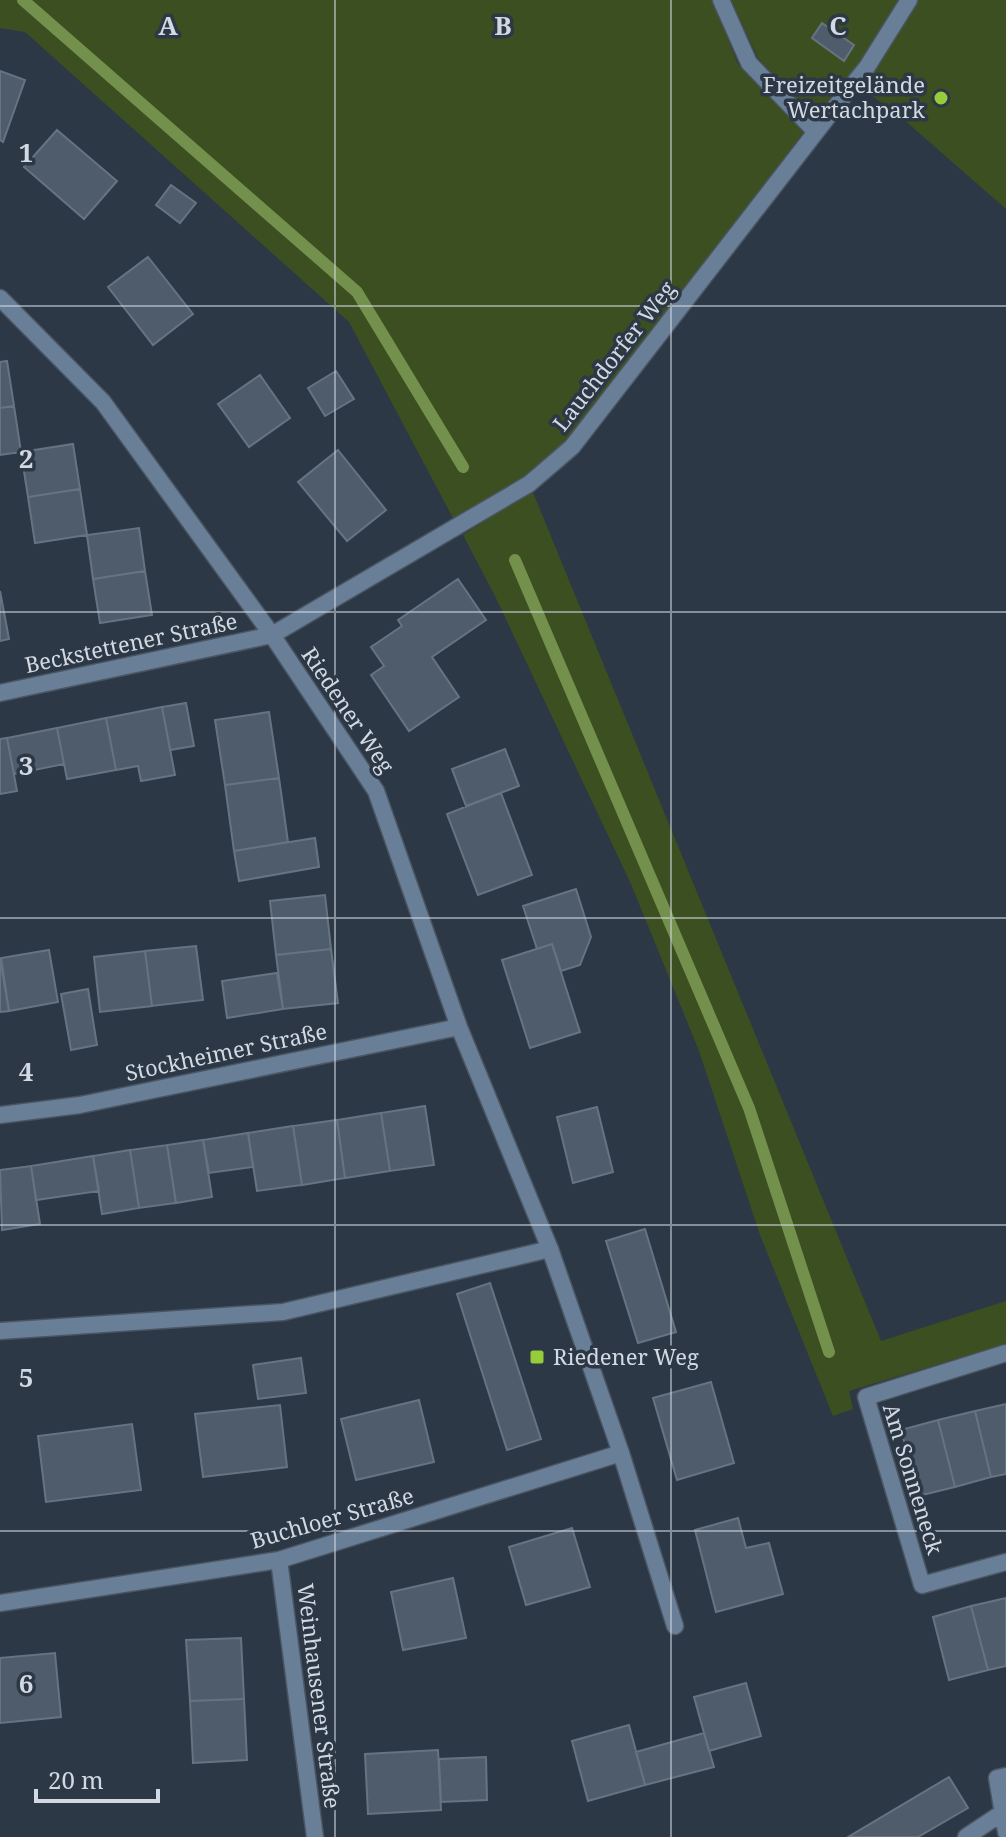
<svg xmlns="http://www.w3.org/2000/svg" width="1006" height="1837" font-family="'Noto Serif',serif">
<rect width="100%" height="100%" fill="#2c3846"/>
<!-- green -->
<path fill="#3c4f20" d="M0,0H712L738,64L804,132L566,442L524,477L454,520L349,322L25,32L0,28Z
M731,0H1006V209L903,119L848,78L816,119L758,58Z
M532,490L881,1341L1006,1301V1344L849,1391L853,1409L833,1416L760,1235L699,1051L631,884L495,596L463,535Z"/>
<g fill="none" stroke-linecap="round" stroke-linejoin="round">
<!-- stream -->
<path stroke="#73904c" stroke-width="12" d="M23,0L357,292L463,467
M515,560L749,1108L829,1352"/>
</g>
<!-- building -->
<path fill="#4f5c6b" stroke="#667383" stroke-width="2" d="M822,23L854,45L844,61L812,38Z
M0,71L25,80L3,142L0,140Z
M57,130L117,181L84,219L24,167Z
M171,185L196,203L180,223L156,205Z
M148,257L193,314L153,345L108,287Z
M7,361L14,406L0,408V362Z
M336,371L354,399L325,416L308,388Z
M260,375L290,418L249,447L218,404Z
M14,406L21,452L0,455V408Z
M73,444L80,489L28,497L21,452Z
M338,450L386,510L347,541L298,482Z
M80,489L87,535L35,543L28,497Z
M139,528L145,571L93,579L87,535Z
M145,571L152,615L100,623L93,579Z
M458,579L486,620L432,657L459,697L409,731L371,675L384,666L371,647L402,626L398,620Z
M0,591L9,639L0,641Z
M186,703L194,746L170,750L162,707Z
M162,707L175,775L141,781L138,766L116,770L106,718Z
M269,712L279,778L225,785L215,720Z
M106,718L116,770L67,779L57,728Z
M57,728L64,764L14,774L7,738Z
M7,738L17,791L0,794V739Z
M505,749L519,786L466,806L452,769Z
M279,778L288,842L234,851L225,785Z
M501,793L532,875L478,895L447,814Z
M315,838L319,867L239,881L234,851Z
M576,889L591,937L580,965L561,971L552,944L537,949L523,906Z
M325,895L331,949L276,955L270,901Z
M552,944L580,1032L530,1048L502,960Z
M196,946L203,1000L152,1006L145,951Z
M331,949L338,1003L283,1009L276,955Z
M49,950L58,1002L9,1011L1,958Z
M145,951L152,1006L100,1012L94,957Z
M0,958L9,1011L0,1012Z
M277,973L283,1009L227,1018L222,981Z
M88,989L97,1045L71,1050L61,994Z
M425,1106L434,1165L390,1171L381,1113Z
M597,1107L613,1172L573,1183L557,1117Z
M381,1113L390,1171L345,1178L337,1120Z
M337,1120L345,1178L302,1185L293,1126Z
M293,1126L302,1185L257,1191L248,1133Z
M248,1133L253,1167L209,1173L203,1140Z
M203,1140L212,1197L176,1203L167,1145Z
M167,1145L176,1203L139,1208L130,1150Z
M130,1150L139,1208L102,1214L93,1156Z
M93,1156L99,1191L36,1200L31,1166Z
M31,1166L40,1224L2,1230L0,1170Z
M645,1229L676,1332L638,1343L606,1241Z
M490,1283L541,1439L507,1450L457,1294Z
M301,1358L306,1393L258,1399L253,1365Z
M711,1382L734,1463L677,1480L653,1398Z
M419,1400L434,1462L356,1480L341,1419Z
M1006,1404V1474L991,1477L975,1411Z
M280,1405L287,1467L203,1477L195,1414Z
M975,1411L991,1477L955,1487L938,1420Z
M938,1420L955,1487L918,1496L901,1430Z
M132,1424L141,1490L46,1502L38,1436Z
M738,1518L746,1548L769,1543L783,1594L716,1612L695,1530Z
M572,1528L590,1587L526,1605L509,1547Z
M453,1578L466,1638L403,1650L391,1592Z
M1006,1598V1666L988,1670L971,1606Z
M971,1606L988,1670L949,1680L933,1617Z
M241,1638L244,1699L190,1701L186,1640Z
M55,1653L61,1717L0,1723V1658Z
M746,1683L761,1736L709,1751L694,1697Z
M244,1699L247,1760L193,1763L190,1701Z
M629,1725L645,1785L588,1801L572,1741Z
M704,1733L714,1767L645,1785L636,1752Z
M438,1750L441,1810L368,1814L365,1754Z
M486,1757L487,1800L441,1802L439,1759Z
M949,1777L968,1808L918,1837H848Z"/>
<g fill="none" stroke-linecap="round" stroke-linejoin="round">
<defs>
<path id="lane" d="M721,0L749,63L815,131
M850,88L867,67L909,0
M0,1331L283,1312L550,1249"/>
<path id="street" d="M0,298L103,402L272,635L376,791L459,1027L550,1249L621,1453L675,1626
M0,693L272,635L529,484L572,447L850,88
M0,1115L80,1105L459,1027
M1006,1353L866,1397L922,1585L1006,1562
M279,1560L315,1837
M0,1603L279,1560L621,1453
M1006,1776L997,1778L1006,1832
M966,1837L1002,1813"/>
</defs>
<!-- lane casing -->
<use href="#lane" stroke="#4a5562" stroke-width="19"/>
<!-- street casing -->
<use href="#street" stroke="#4a5562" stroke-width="19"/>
<!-- lane -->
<use href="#lane" stroke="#697f97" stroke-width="16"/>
<!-- street -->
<use href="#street" stroke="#697f97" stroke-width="16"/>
</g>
<!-- grid -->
<path fill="none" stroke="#d2d9e2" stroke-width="2" stroke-opacity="0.55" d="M335,0V1837M671,0V1837M0,306H1006M0,612H1006M0,918H1006M0,1225H1006M0,1531H1006"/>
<!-- markers -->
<g fill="#96cc39" stroke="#2c3846" stroke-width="3">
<circle cx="941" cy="98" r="8"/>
<rect x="529" y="1349" width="16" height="16" rx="4"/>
</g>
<g text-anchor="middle" stroke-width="7" stroke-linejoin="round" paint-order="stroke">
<!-- poi labels -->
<g font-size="22" fill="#d2d9e2" stroke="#2c3846" text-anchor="end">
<text x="925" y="93">Freizeitgelände<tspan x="925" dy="25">Wertachpark</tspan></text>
<text x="553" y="1365" text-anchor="start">Riedener Weg</text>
</g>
<!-- street labels -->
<g font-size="22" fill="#d2d9e2" stroke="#2c3846">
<text transform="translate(614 356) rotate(-52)" y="8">Lauchdorfer Weg</text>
<text transform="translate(131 643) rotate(-12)" y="8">Beckstettener Straße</text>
<text transform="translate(348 710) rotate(56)" y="8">Riedener Weg</text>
<text transform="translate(226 1052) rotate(-12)" y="8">Stockheimer Straße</text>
<text transform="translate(913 1479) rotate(73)" y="8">Am Sonneneck</text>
<text transform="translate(332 1518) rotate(-16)" y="8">Buchloer Straße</text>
<text transform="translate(319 1696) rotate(83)" y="8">Weinhausener Straße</text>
</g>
</g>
<g font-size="26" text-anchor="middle" font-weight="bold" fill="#d2d9e2" stroke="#2c3846" stroke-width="7" stroke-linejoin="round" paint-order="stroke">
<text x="168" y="35">A</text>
<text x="503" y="35">B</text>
<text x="838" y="35">C</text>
<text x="26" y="162">1</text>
<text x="26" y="468">2</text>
<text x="26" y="775">3</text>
<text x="26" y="1081">4</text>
<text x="26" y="1387">5</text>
<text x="26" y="1693">6</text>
</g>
<!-- scale -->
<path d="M36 1789v12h122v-12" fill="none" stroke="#d2d9e2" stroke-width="4"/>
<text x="48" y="1789" font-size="24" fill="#d2d9e2" stroke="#2c3846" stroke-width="6" paint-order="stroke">20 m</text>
</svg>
